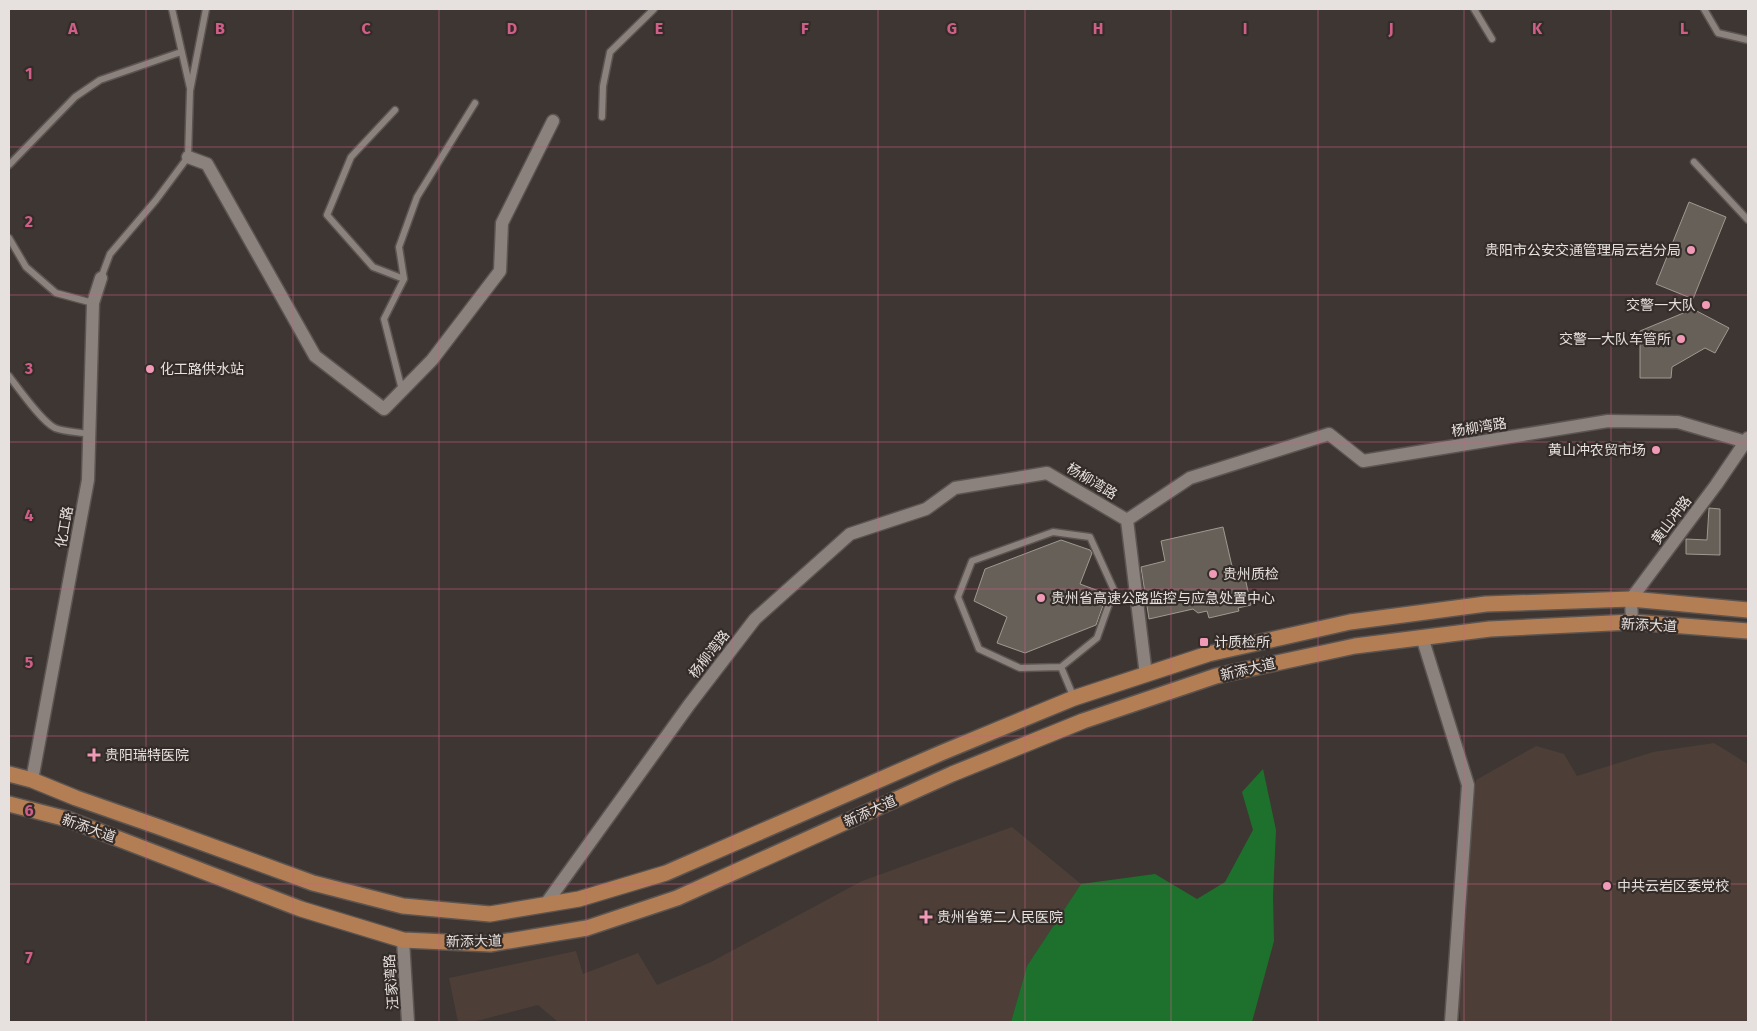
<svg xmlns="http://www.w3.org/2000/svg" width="1757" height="1031" font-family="'Fira Sans','Noto Sans SC',sans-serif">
<rect width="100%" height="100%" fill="#3e3632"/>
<!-- built -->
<path fill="#4d3f38" d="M1714,743L1748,764V1022H1461L1457,991L1476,780L1536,746L1564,754L1577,776L1653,752Z
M1012,827L1081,884L1027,966L1011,1022H558L538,1005L473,1022H458L449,978L576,951L583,974L638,953L657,985L711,962L862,881Z"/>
<!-- forest -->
<path fill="#1e712d" d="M1263,769L1276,830L1273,896L1274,941L1252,1022H1011L1027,966L1081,884L1155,874L1197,899L1225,882L1253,830L1242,792Z"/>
<!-- building -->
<path fill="#666059" stroke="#9f9991" d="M1689,202L1726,217L1693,299L1656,284Z
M1693,309L1729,328L1715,353L1705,348L1672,367L1671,378H1640V331Z
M1709,508L1720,509V555L1686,554V539L1707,540Z
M1223,527L1234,575L1244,573L1251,605L1238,608L1239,611L1209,618L1207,611L1198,613L1193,609L1149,619L1141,567L1165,561L1161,541Z
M1061,540L1090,550L1092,553L1080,584L1107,594L1096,625L1025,653L997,643L1007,617L974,601L985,569Z"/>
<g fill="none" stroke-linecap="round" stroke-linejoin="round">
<defs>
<path id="service" d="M172,9L190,88
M1474,9L1492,39
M1704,9L1718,33L1748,40
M395,110L351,157L327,215L373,267L404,279
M602,117L603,86L610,52L654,9
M1694,162L1748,220
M9,165L75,97L100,80L181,52
M9,238L26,267L56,293L93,303
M101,278L110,254L156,200L188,157L190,91L206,9
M9,376C19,389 42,422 55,428C65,432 79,432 89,434
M402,390L384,319L404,279L399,247L417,197L475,103
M1061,667L1020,668L979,649L958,597L972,561L1053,532L1090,537L1114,590L1097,638L1061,667L1074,698"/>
<path id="minor" d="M188,157L207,164L315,356L384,409L432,360L500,271L502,223L553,121
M1127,520L1146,675
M1632,622L1631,599L1716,485L1748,438
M1422,637L1468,785L1451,1022
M32,780L88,480L93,303L101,278
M545,905L689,705L755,619L850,534L926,509L955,488L1047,473L1127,520L1190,478L1329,434L1363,461L1608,421L1678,422L1746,442
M403,940L408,1022"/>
<path id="primary" d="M9,774L32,780L76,798L159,827L313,883L403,906L490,914L579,899L666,873L941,753L1074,698L1208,654L1350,622L1486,604L1631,599L1748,610
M9,804L67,819L301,909L403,940L490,944L587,928L677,898L952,774L1083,721L1216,676L1355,646L1490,629L1632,622L1748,631"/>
</defs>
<!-- service casing -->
<use href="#service" stroke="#5b5451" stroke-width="9"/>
<!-- minor casing -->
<use href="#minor" stroke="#5b5451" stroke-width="15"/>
<!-- primary casing -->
<use href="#primary" stroke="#5b5451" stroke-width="18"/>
<!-- service -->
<use href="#service" stroke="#8b827d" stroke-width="6"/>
<!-- minor -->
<use href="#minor" stroke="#8b827d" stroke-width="12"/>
<!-- primary -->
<use href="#primary" stroke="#b47e54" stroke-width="15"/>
</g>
<!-- grid -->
<path fill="none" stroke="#cf5e89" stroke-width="1" stroke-opacity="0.55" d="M146,9V1022M293,9V1022M439,9V1022M586,9V1022M732,9V1022M878,9V1022M1025,9V1022M1171,9V1022M1318,9V1022M1464,9V1022M1611,9V1022M9,147H1748M9,295H1748M9,442H1748M9,589H1748M9,736H1748M9,884H1748"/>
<!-- markers -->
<g fill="#f09ab7" stroke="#342c28" stroke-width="2">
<circle cx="1691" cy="250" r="5"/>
<circle cx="1706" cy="305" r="5"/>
<circle cx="1681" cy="339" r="5"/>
<circle cx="150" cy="369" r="5"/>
<circle cx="1656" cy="450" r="5"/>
<circle cx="1213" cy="574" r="5"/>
<circle cx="1041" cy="598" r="5"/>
<rect x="1199" y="637" width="10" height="10" rx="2.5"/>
<path d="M91.5 747.5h5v5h5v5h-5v5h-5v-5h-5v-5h5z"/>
<circle cx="1607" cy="886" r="5"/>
<path d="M923.5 909.5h5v5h5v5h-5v5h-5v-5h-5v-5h5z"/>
</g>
<g text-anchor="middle" stroke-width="4.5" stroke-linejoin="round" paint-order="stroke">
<!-- poi labels -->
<g font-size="14" fill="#e6e0de" stroke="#342c28" text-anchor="start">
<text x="1681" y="255" text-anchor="end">贵阳市公安交通管理局云岩分局</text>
<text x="1696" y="310" text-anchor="end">交警一大队</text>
<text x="1671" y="344" text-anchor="end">交警一大队车管所</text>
<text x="160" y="374">化工路供水站</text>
<text x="1646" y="455" text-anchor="end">黄山冲农贸市场</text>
<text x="1223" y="579">贵州质检</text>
<text x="1051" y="603">贵州省高速公路监控与应急处置中心</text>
<text x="1214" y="647">计质检所</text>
<text x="105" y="760">贵阳瑞特医院</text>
<text x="1617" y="891">中共云岩区委党校</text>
<text x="937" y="922">贵州省第二人民医院</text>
</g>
<!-- street labels -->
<g font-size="14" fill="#e6e0de" stroke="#342c28">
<text transform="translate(1479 427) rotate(-9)" y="5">杨柳湾路</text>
<text transform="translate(1092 481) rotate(31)" y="5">杨柳湾路</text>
<text transform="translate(1671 520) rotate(-53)" y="5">黄山冲路</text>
<text transform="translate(64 527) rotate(-80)" y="5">化工路</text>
<text transform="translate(1649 625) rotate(3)" y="5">新添大道</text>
<text transform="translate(709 654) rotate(-52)" y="5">杨柳湾路</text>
<text transform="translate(1248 669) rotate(-13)" y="5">新添大道</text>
<text transform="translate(870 811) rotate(-24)" y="5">新添大道</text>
<text transform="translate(89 828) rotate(20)" y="5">新添大道</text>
<text transform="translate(474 941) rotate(-1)" y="5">新添大道</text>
<text transform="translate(391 982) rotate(-94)" y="5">汪家湾路</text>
</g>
</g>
<g font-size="16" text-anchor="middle" font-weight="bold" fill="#cf5e89" stroke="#342c28" stroke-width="4.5" stroke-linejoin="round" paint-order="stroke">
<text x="73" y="34">A</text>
<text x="220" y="34">B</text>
<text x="366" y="34">C</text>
<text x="512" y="34">D</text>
<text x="659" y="34">E</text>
<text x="805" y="34">F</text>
<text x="952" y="34">G</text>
<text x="1098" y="34">H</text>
<text x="1245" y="34">I</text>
<text x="1391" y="34">J</text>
<text x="1537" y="34">K</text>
<text x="1684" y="34">L</text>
<text x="29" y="79">1</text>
<text x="29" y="227">2</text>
<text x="29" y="374">3</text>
<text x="29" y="521">4</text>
<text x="29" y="668">5</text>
<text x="29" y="816">6</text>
<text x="29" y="963">7</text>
</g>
<!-- border -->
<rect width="1757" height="1031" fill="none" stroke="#e6e0de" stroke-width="20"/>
</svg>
